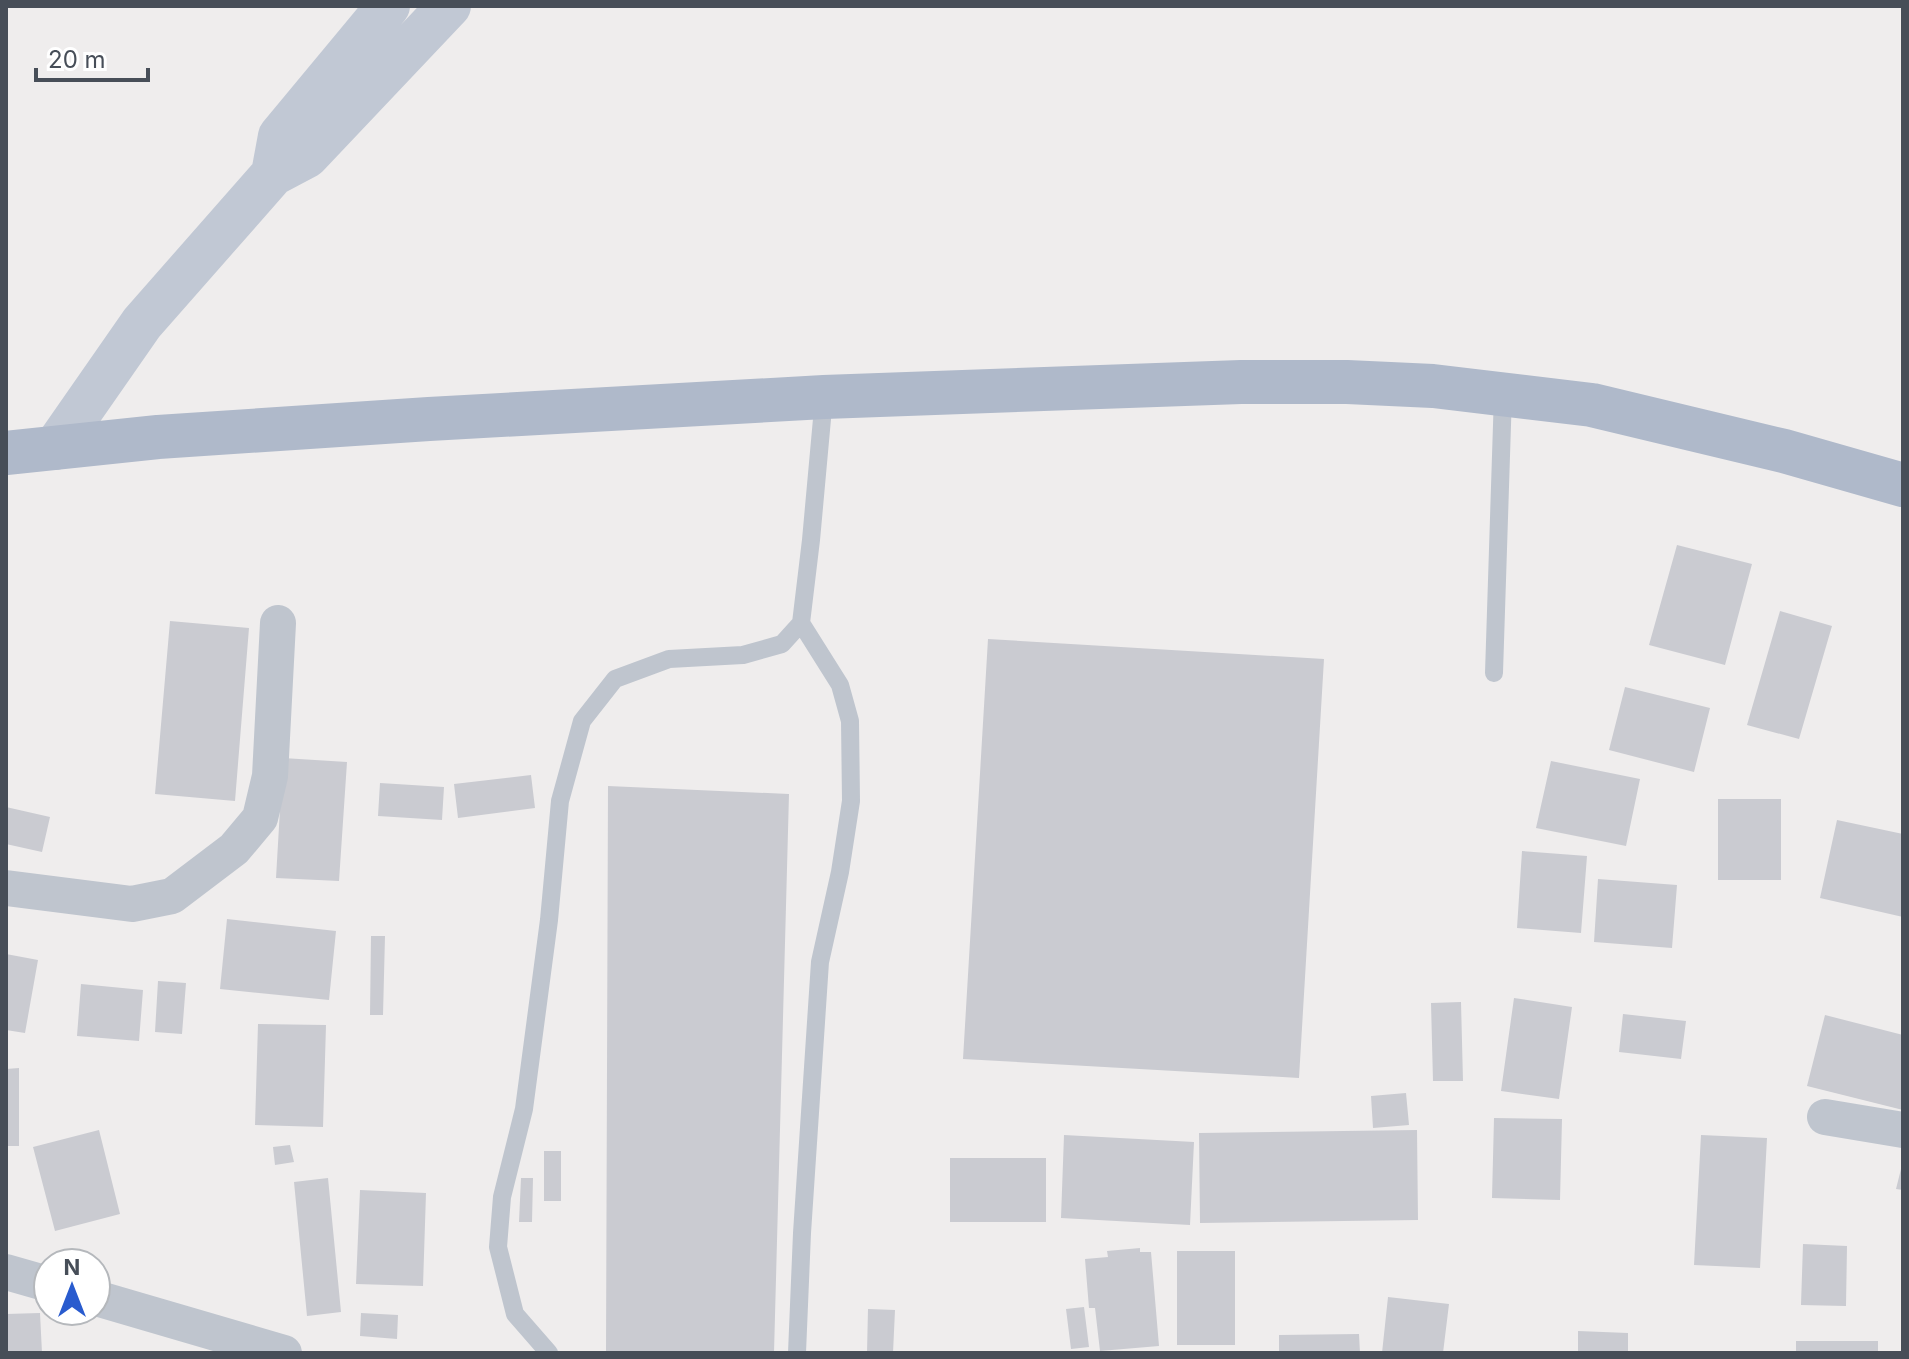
<svg xmlns="http://www.w3.org/2000/svg" width="1909" height="1359" font-family="Inter,sans-serif">
<rect width="100%" height="100%" fill="#efeded"/>
<!-- building -->
<path fill="#cacbd1" d="M1677,545L1752,564L1725,665L1649,645Z
M1780,611L1832,626L1799,739L1747,725Z
M170,621L249,628L235,801L155,794Z
M988,639L1324,659L1299,1078L963,1059Z
M1625,687L1710,708L1694,772L1609,750Z
M283,758L347,762L339,881L276,878Z
M1551,761L1640,779L1626,846L1536,828Z
M531,775L535,808L458,818L454,784Z
M380,783L444,787L442,820L378,816Z
M608,786L789,794L774,1353H606Z
M1718,799H1781V880H1718Z
M6,807L50,817L42,852L6,844Z
M1837,820L1903,834V917L1820,898Z
M1522,851L1587,856L1581,933L1517,928Z
M1598,879L1677,885L1672,948L1594,942Z
M227,919L336,931L329,1000L220,989Z
M371,936H385L383,1015H370Z
M6,954L38,960L25,1033L6,1030Z
M158,981L186,983L182,1034L155,1032Z
M81,984L143,990L139,1041L77,1036Z
M1514,998L1572,1007L1559,1099L1501,1091Z
M1461,1002L1463,1081H1433L1431,1003Z
M1623,1014L1686,1021L1681,1059L1619,1052Z
M1825,1015L1903,1035V1110L1807,1086Z
M258,1024L326,1025L323,1127L255,1125Z
M19,1068V1146H6V1069Z
M1406,1093L1409,1125L1373,1128L1371,1096Z
M1494,1118L1562,1119L1560,1200L1492,1198Z
M99,1130L120,1214L55,1231L33,1147Z
M1417,1130L1418,1220L1200,1223L1199,1133Z
M1064,1135L1194,1142L1190,1225L1061,1218Z
M1701,1135L1767,1138L1760,1268L1694,1265Z
M290,1145L294,1162L275,1165L273,1147Z
M544,1151H561V1201H544Z
M950,1158H1046V1222H950Z
M1902,1165H1903V1190L1896,1189Z
M328,1178L341,1312L307,1316L294,1182Z
M521,1178H533L532,1222H519Z
M360,1190L426,1193L423,1286L356,1284Z
M1803,1244L1847,1246L1846,1306L1801,1305Z
M1140,1248V1252H1151L1159,1346L1100,1351L1095,1308H1089L1085,1259L1108,1257L1107,1251Z
M1177,1251H1235V1345H1177Z
M1388,1297L1449,1304L1443,1353H1382Z
M1084,1307L1089,1347L1071,1349L1066,1309Z
M868,1309L895,1310L893,1353H867Z
M40,1313L42,1353H6V1314Z
M361,1313L398,1315L397,1339L360,1336Z
M1578,1331L1628,1333V1353H1578Z
M1359,1334L1360,1353H1279V1335Z
M1796,1341H1878V1353H1796Z"/>
<g fill="none" stroke-linecap="round" stroke-linejoin="round">
<!-- lane -->
<path stroke="#bfc5ce" stroke-width="18" d="M1494,673L1503,394
M549,1353L515,1314L498,1247L502,1197L524,1109L549,920L560,801L582,721L615,679L669,659L743,655L782,644L801,623L811,540L824,397
M797,1353L802,1233L820,962L840,872L851,801L850,721L840,685L801,623"/>
<!-- street -->
<path stroke="#bfc5ce" stroke-width="36" d="M6,888L132,904L172,896L234,849L260,818L270,776L278,623
M1825,1117L1903,1130
M6,1272L48,1284
M96,1298L284,1353"/>
<!-- secondary -->
<path stroke="#c1c8d4" stroke-width="44" d="M273,174L280,136L388,6
M55,448L142,323L273,174L307,156L449,6"/>
<!-- primary -->
<path stroke="#afb9ca" stroke-width="44" d="M6,453L158,437L429,419L824,397L1241,382H1347L1433,386L1592,405L1784,451L1903,485"/>
</g>
<!-- border -->
<rect width="1909" height="1359" fill="none" stroke="#474e58" stroke-width="16"/>
<!-- north arrow -->
<g transform="translate(72 1287)"><circle r="38" fill="#ffffff" stroke="#b5b8bc" stroke-width="2"/>
<path d="M0-6L14 30L0 20L-14 30Z" fill="#295bce"/>
<text y="-12" font-size="22" font-weight="bold" text-anchor="middle" fill="#474e58">N</text>
</g>
<!-- scale -->
<path d="M36 68v12h112v-12" fill="none" stroke="#474e58" stroke-width="4"/>
<text x="48" y="68" font-size="24" fill="#474e58" stroke="#ffffff" stroke-width="6" paint-order="stroke">20 m</text>
</svg>
